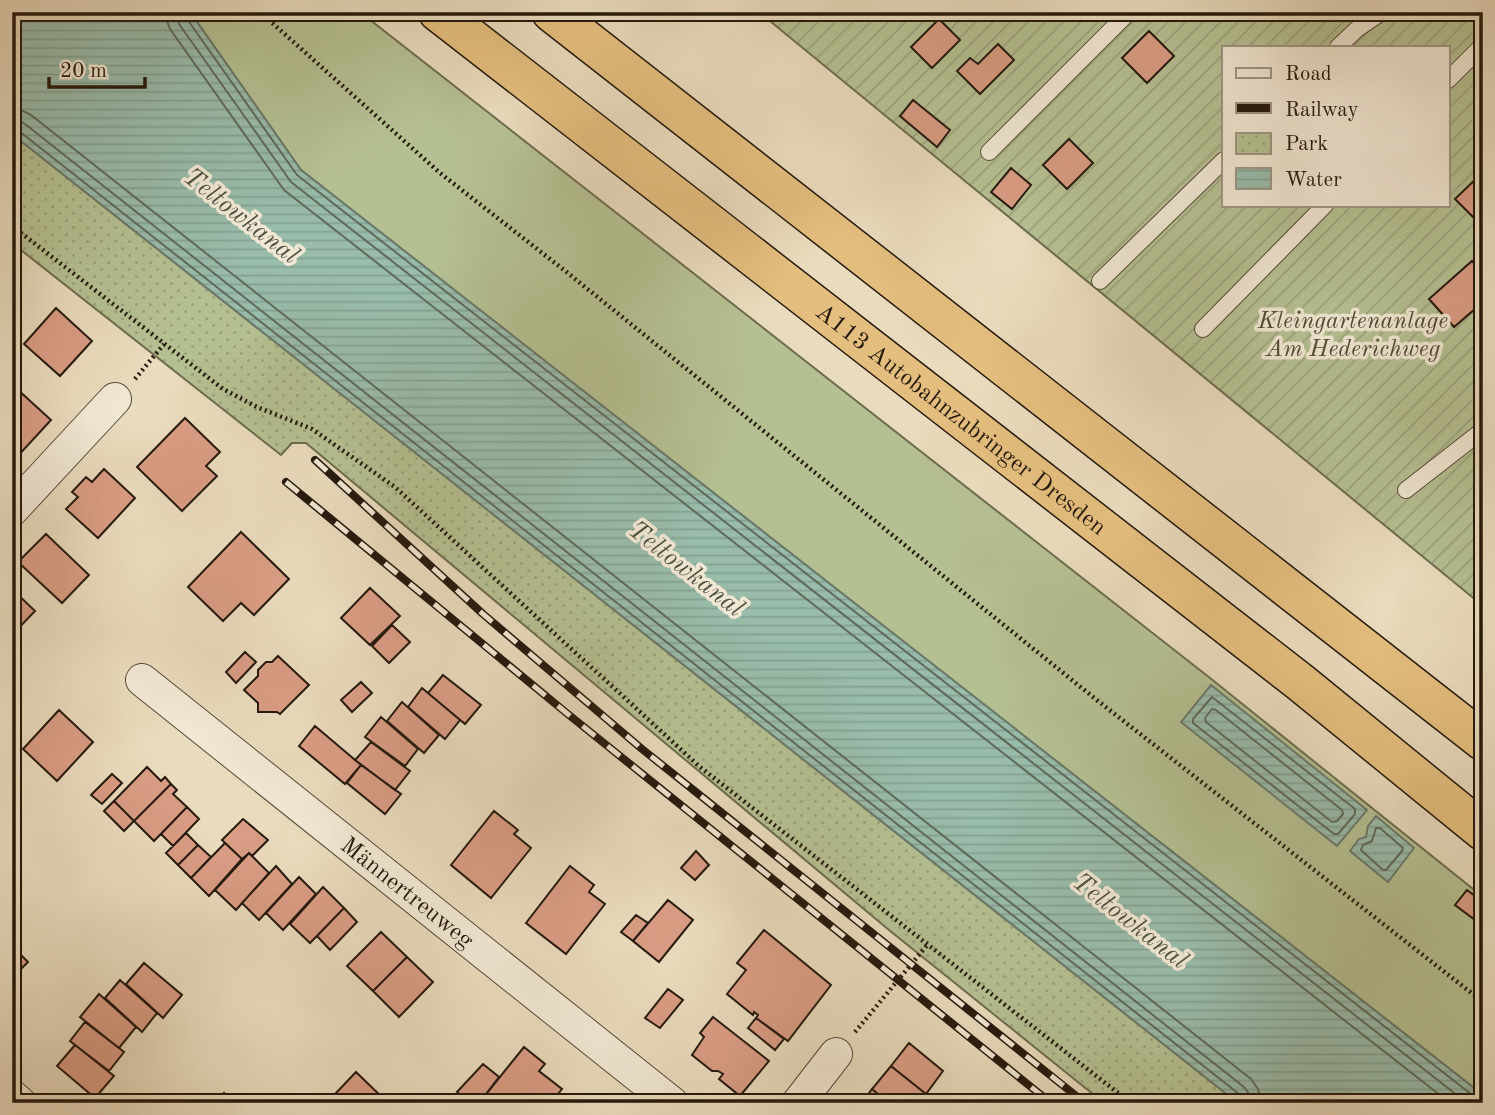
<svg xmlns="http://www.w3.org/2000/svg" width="1495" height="1115" font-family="'Old Standard TT',serif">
<defs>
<pattern id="park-dots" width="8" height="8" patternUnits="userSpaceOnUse" patternTransform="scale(1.75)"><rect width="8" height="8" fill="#b5c092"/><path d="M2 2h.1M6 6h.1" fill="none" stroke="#9ca47d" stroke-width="1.8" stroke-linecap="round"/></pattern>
<pattern id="garden-furrows" width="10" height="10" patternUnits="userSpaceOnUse" patternTransform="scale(1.75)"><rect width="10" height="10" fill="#b5c092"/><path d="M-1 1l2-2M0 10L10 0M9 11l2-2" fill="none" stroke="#9ca47d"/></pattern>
<pattern id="water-rules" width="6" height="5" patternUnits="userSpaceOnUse" patternTransform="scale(1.75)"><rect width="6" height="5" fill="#99bcab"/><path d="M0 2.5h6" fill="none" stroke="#84a192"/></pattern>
</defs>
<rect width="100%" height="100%" fill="#e9dbbd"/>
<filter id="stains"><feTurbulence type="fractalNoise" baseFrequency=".00286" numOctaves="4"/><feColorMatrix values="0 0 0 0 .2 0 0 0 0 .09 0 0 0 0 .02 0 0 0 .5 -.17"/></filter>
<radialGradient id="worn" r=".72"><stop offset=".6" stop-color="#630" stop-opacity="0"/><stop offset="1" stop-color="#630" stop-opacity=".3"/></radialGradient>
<!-- grass -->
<path fill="#b5c092" stroke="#6d6c4f" stroke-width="2" d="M190,12H360L1210,678L1483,897V1095L301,170Z"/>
<!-- park -->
<path fill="url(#park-dots)" stroke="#6d6c4f" stroke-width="2" d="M12,134L1238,1103H1104L889,930L306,443H292L281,455L12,243Z"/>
<!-- garden -->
<path fill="url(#garden-furrows)" stroke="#6d6c4f" stroke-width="2" fill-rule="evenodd" d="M759,12H1483V606ZM1224,47H1448V205H1224Z"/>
<!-- water -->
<path fill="url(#water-rules)" stroke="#6b7b6b" stroke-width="2" d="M12,12H190L301,170L1483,1095V1103H1238L12,134Z
M1211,685L1367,810L1337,846L1181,722Z
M1376,816L1414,848L1388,882L1350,851L1359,839L1366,837L1368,826Z"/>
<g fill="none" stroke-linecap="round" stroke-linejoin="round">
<!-- shore -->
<path stroke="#5f6a5c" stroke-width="2" d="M166,12L167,21L170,29L284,190L1450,1103
M176,12L179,24L291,182L1467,1103
M185,12L187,19L297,175L1476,1098L1483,1100
M12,109L23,111L31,115L1251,1079L1258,1089L1261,1103
M12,120L20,121L25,124L1244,1087L1250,1095L1251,1103
M12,129L19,131L1239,1094L1241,1098L1242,1103
M1212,697L1355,809V814L1338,834H1334L1193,723V719Z
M1212,709L1216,710L1342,810L1343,814L1337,821L1332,822L1206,722L1205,718Z
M1376,828H1380L1403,848L1402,851L1386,870H1383L1361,850L1363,845L1372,841Z"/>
</g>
<!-- building -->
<path fill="#d99c84" stroke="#25190c" stroke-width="2" d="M939,19L960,40L932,68L911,47Z
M1149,31L1174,56L1147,83L1122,58Z
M998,44L1014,60L980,94L957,71L970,58L978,64Z
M913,100L950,130L937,147L900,116Z
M1069,139L1093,163L1067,189L1043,165Z
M1011,168L1031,185L1012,209L991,192Z
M1480,175L1483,178V227L1455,199Z
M1472,261L1483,273V302L1454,327L1429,299Z
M56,308L92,341L60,376L24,344Z
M16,388L51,420L17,457L12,453V392Z
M185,418L220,452L206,466L217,476L182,511L137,467Z
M104,469L135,498L98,538L66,509L78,497L72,492L86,477L92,482Z
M241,532L289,579L254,615L241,603L223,621L188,587Z
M46,534L89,575L62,603L18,562Z
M370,588L400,616L370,645L341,618Z
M12,589L35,611L12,635Z
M392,625L410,642L389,663L372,646Z
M245,652L256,662L236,683L226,672Z
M278,656L309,685L280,714L277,712H258V703L244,690L258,676V670L266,662H272Z
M443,675L481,705L465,724L428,693Z
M361,682L372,693L352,712L341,700Z
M422,688L460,720L445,739L408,707Z
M402,702L439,735L424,753L387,721Z
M59,710L93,742L57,781L23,749Z
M381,717L418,749L405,766L365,737Z
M315,726L361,765L345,784L299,746Z
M371,742L410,771L395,790L355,760Z
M361,765L401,794L385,814L347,783Z
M147,767L161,781L165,777L171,784L134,821L114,801Z
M112,774L122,783L102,804L91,795Z
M171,784L177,790L173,794L187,807L154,841L134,821Z
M114,801L134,821L124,831L104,811Z
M187,807L199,819L173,846L161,834Z
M494,811L518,830L514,834L531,848L491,898L451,865Z
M243,819L268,840L252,856L249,853L242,859L222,840Z
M186,833L198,845L178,865L166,853Z
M225,843L242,859L209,896L191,878Z
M198,845L211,857L191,878L178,865Z
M696,851L709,865L695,880L681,868Z
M249,853L269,873L236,910L215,890Z
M276,866L292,884L259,920L242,903Z
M570,866L594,885L589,892L605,904L566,954L526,923Z
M299,877L316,894L283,930L266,913Z
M323,887L344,908L310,943L290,924Z
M1467,890L1483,902V926L1455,905Z
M668,900L693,920L659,962L633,941Z
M344,908L357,922L330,950L317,936Z
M636,915L648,923L633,941L621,932Z
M764,930L831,985L788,1041L756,1018L758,1015L754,1012L753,1015L727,994L746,970L737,963Z
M381,932L407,957L373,991L347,966Z
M12,946L28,962L12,978Z
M407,957L433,982L399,1017L373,991Z
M144,963L182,995L163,1018L126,984Z
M120,980L157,1013L142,1032L105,998Z
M668,989L683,1000L660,1028L645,1018Z
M99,994L136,1027L119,1048L80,1017Z
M713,1017L769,1061L740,1096L719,1079L723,1074L718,1071H712L692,1055L704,1037L700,1033Z
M756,1018L784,1039L775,1050L748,1028Z
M85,1022L124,1052L109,1071L70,1041Z
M909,1043L943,1071L926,1094L891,1066Z
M75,1045L114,1076L95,1098L57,1066Z
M524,1047L545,1064L539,1071L562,1089L551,1103H479Z
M483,1064L499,1077L479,1103H471L457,1092Z
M891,1066L926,1094L919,1103H889L872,1089Z
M356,1072L388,1103H346L336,1093Z
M872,1089L889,1103H867L864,1100Z
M224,1093L234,1103H214Z"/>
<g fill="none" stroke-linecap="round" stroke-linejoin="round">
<defs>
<path id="service" d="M1338,47L1357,29L1382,12
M1448,80L1483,45
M989,152L1129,12
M1100,281L1224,160
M1203,329L1325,205
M1406,490L1483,430"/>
<g id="minor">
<path d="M12,510L115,399"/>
<path id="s1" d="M142,680L672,1103"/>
<path d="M12,1096L20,1103"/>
<path d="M798,1103L836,1054"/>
</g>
<g id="motorway">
<path id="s2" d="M438,12L1300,682L1483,831"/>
<path d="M551,12L1483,741"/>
</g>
</defs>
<!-- service casing -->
<use href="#service" stroke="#564a38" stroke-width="18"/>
<!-- minor casing -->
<use href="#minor" stroke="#564a38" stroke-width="34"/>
<!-- motorway casing -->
<use href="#motorway" stroke="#25190c" stroke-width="41"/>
<!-- path -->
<path stroke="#25190c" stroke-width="4.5" stroke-dasharray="2 3.5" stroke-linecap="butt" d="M260,12L440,173L564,270L1098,701L1483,1002
M12,226L223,389L257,407L312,429L395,487L700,767L1131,1103
M135,379L164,344
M855,1032L928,944"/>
<!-- service -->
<use href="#service" stroke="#f1e8d4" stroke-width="16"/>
<!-- minor -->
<use href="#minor" stroke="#f1e8d4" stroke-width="32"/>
<!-- motorway -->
<use href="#motorway" stroke="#e4be7e" stroke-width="38"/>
<defs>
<path id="rail" d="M315,460L483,614L642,749L1085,1103
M286,482L569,715L1051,1103"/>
</defs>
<!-- rail casing -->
<use href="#rail" stroke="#25190c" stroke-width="8"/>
<!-- rail -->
<use href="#rail" stroke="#f1e8d4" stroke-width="5" stroke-dasharray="16" stroke-linecap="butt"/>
</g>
<g text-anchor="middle" stroke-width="7" stroke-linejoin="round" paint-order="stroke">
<!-- park labels -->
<g font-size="24" font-style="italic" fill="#504b34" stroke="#f1e8d4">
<text x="1353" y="328">Kleingartenanlage<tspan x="1353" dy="28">Am Hederichweg</tspan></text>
</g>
<!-- street labels -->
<g font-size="24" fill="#25190c" stroke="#f1e8d4">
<text dy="8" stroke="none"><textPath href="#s2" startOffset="663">A113 Autobahnzubringer Dresden</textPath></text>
<text dy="8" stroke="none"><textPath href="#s1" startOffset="340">Männertreuweg</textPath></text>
</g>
<!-- water labels -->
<g font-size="26" font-style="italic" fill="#4e5244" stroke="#f1e8d4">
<text transform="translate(242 215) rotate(38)" y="9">Teltowkanal</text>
<text transform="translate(687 568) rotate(38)" y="9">Teltowkanal</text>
<text transform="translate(1131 920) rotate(38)" y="9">Teltowkanal</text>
</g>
</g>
<!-- margin -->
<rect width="1495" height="1115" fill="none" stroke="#e9dbbd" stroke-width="42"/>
<rect x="14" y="14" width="1467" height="1087" fill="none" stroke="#25190c" stroke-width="3.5"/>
<rect x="21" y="21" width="1453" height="1073" fill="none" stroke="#25190c" stroke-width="2"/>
<!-- legend -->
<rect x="1222" y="46" width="228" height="161" fill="#f1e8d4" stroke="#9f9584" stroke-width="2"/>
<rect x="1236" y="68" width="35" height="10" fill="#f1e8d4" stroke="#9f9584" stroke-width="2"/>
<text x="1285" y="80" font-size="21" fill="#25190c">Road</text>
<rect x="1236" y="103" width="35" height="10" fill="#25190c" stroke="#9f9584" stroke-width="2"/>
<text x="1285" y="116" font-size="21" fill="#25190c">Railway</text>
<rect x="1236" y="133" width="35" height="21" fill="url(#park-dots)" stroke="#9f9584" stroke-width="2"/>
<text x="1285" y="150" font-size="21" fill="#25190c">Park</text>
<rect x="1236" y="168" width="35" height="21" fill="url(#water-rules)" stroke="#9f9584" stroke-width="2"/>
<text x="1285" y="186" font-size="21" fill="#25190c">Water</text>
<!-- scale -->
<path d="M49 77v10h96v-10" fill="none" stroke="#25190c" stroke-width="3.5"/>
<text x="60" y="77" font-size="21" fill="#25190c" stroke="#f1e8d4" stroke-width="5" paint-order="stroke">20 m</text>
<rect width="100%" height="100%" filter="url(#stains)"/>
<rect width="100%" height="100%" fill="url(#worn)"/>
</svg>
